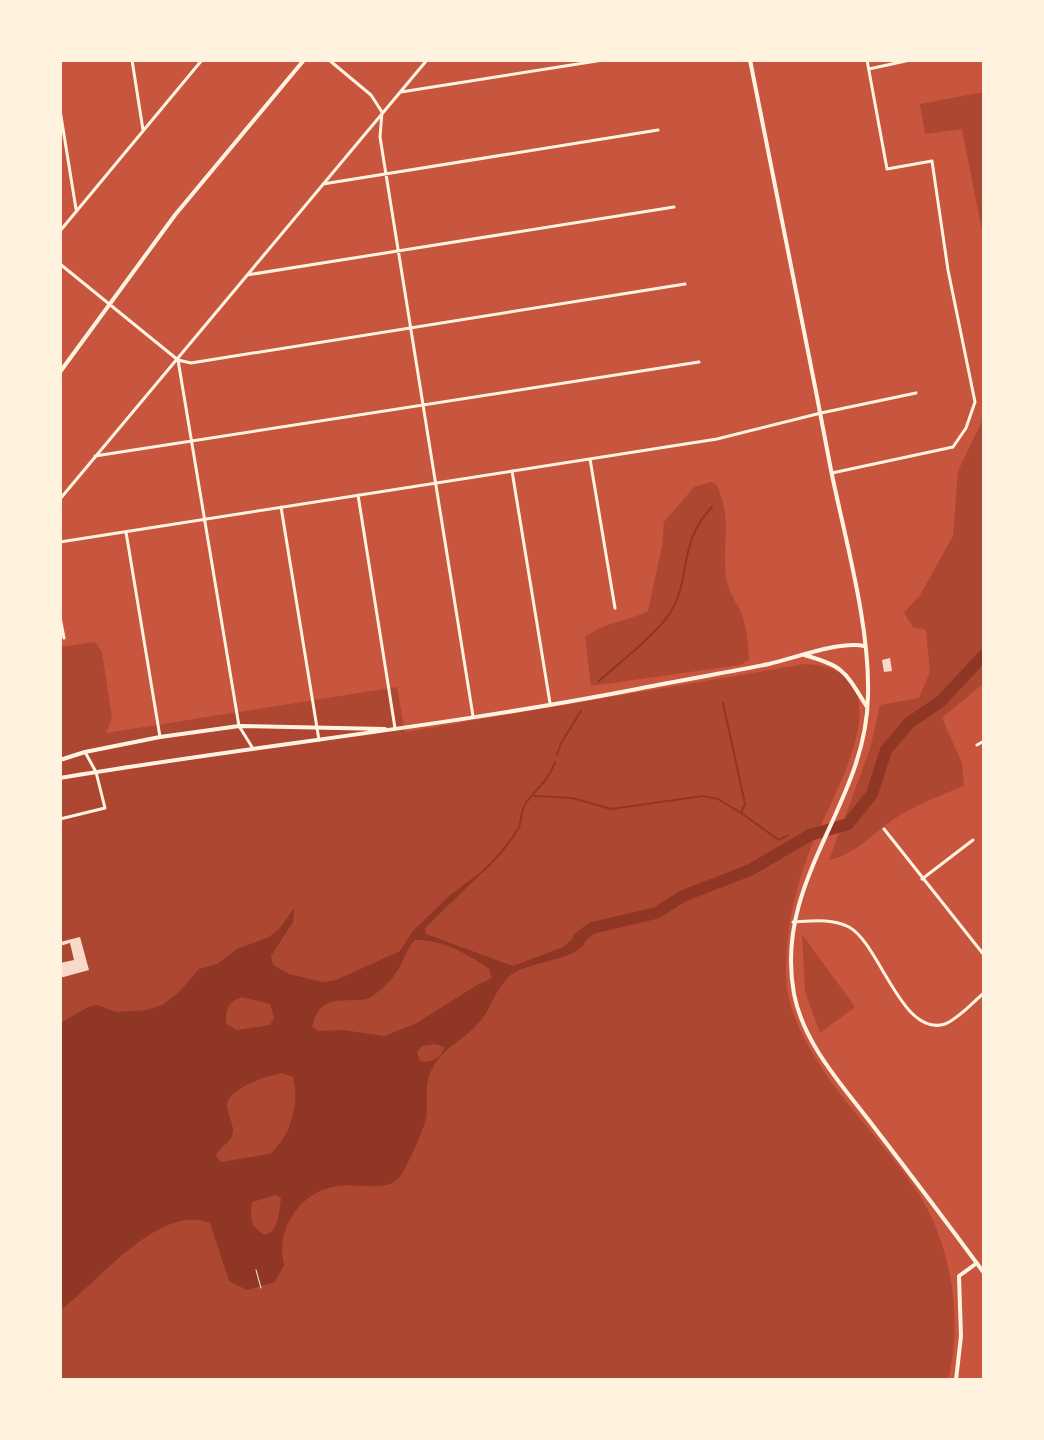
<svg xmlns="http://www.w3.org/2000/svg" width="1044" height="1440" font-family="'Varela Round',sans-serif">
<rect width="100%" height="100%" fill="#c8553d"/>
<!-- green -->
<path fill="#ae4732" d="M984,92V241L962,129L925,134L920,104Z
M984,417V683L942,718L962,763L964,786C941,795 915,805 894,819C870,835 858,853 829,860L870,749L880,705L919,698L930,672L926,630L913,627L904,613L920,595L953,536L958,471Z
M711,482L716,484C733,518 722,541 726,576C728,590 734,599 740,610C747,626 748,643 749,660L740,665L591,686L585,637C603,623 628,621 648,611L662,546L664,522L694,487Z
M95,642L102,652L112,718L106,733L397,687L405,732L805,664C916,670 826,804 808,855C793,896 785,936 786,979C788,1014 807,1045 825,1073C854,1115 890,1151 918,1193C952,1245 963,1321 948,1380H60V647Z
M802,934L855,1007L820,1033L805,992Z"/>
<!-- water -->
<path fill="#8f3625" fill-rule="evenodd" d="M491,864L425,928L426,934L513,966L563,947L590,925L592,931L582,947L575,952C556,961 535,963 517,971C498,981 494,1003 482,1019C467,1039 442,1047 431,1071C423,1088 429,1104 426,1119C423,1131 406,1170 398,1179C385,1192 355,1183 338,1186C300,1191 275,1229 284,1265L275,1282L247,1290L229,1281L210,1223C160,1201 95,1286 60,1310V1023L90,1006L97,1005L116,1012L147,1010L162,1005L178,993L199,969L217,964L237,949L269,937L280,928L294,908L293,922L271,956L273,965L289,974L323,982L336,980L400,951L413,931L449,896ZM415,940C440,939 469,954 489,969L492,978L477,985L415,1024L384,1036L343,1030L318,1031L312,1027C321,986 356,1008 373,996C382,989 394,978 399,968C405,958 406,949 415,940ZM242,997L270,1004L274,1018L270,1025L237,1030L226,1024C226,1009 227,1002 242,997ZM435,1044L444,1047C443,1057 430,1064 420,1061L417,1052L422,1046ZM282,1073L293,1077C300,1104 291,1135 270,1154L221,1162L216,1156C220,1146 232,1143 233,1131C233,1123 228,1115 227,1106C227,1088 267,1076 282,1073ZM276,1195L281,1198C279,1211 279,1231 265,1235C250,1228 250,1217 252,1202Z"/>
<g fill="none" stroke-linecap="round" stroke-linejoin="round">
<!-- stream -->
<path stroke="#8f3625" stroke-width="2" d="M599,681C618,664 654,636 668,616C693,580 676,544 712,507
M557,755L561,743L581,711
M534,796L572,798L611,809L703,796L718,799L741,813L745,804L723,703
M741,813L779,840L788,835
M482,872C495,860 510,843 519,827C522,820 520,811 526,803C536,789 549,780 555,762"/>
<!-- river -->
<path stroke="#8f3625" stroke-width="12" d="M579,938L592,928L656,913L683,896L750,870L810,835L848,824L872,794L886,750L909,723L941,701L984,655"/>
</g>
<!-- building -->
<path fill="#f7dbc8" d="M890,658L892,671L884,672L882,660Z
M80,937L89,970L60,978V963L74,960L70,943L60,946V942Z"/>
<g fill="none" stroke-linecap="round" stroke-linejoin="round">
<!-- path -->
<path stroke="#fff3e0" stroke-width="1" d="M256,1270L261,1288"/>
<!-- minor -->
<path stroke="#fff3e0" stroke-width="3" d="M132,60L143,130
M329,60L371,95L382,112L380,137L473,716
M869,69L910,60
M401,92L603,60
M60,110L76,209
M323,184L658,130
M60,231L202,60
M60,264L178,360L191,363L685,284
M247,275L674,207
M178,360L239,726L252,747
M95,456L699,362
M590,459L615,608
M512,471L550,703
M832,473L953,447L966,428L975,402L948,270L932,161L887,169L867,60
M358,495L395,728
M60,499L427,60
M281,507L319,740
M126,532L160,737
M60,542L717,439L821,413L916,393
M60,617L64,638
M977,745L984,741
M60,819L105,808L96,772L85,752
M884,829L984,955
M922,879L973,840
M793,922C811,921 832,918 849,927C880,944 902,1038 945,1024C958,1019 973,1002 984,993"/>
<!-- tertiary -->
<path stroke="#fff3e0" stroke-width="4" d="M750,60C778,196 805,333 831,470C845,539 870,625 868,695C867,805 773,879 794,994C804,1045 843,1086 874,1127C911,1175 948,1224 984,1273
M60,372L175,215L304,60
M804,655C845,666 845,672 867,707
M60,760L85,752L160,737L239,726L385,729
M60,778C250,746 442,727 632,690C677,681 723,673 769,664C795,658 839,641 864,646
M956,1380L961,1336L959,1276L977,1263"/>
</g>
<!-- border -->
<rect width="1044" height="1440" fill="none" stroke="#fff3e0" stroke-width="124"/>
</svg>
